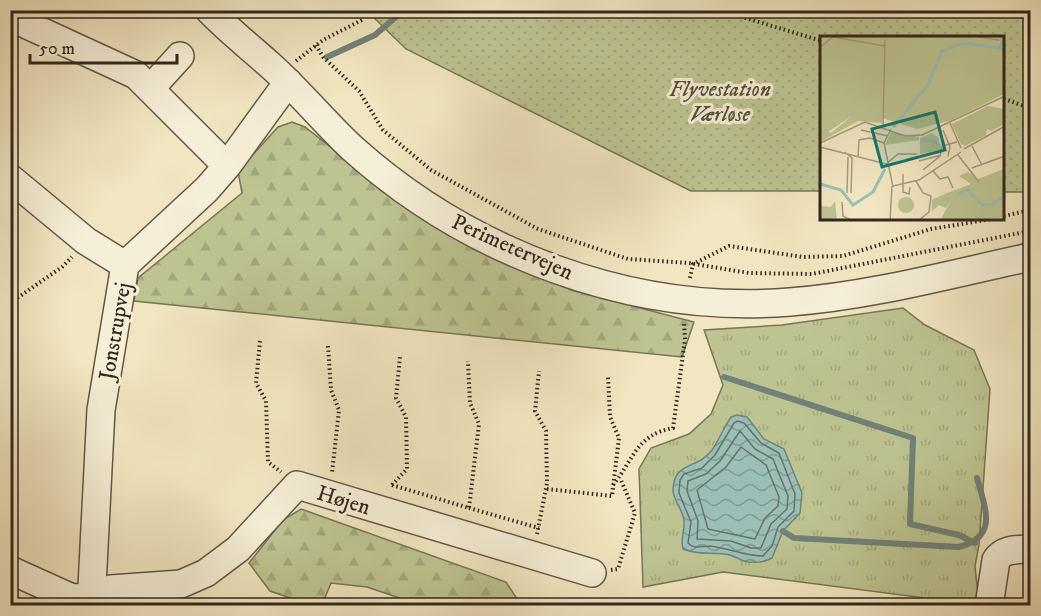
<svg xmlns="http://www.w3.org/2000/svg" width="1041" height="616" font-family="'IM FELL DW Pica',serif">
<defs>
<pattern id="grass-tufts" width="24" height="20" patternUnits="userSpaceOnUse" patternTransform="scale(1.5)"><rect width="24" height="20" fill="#bdc491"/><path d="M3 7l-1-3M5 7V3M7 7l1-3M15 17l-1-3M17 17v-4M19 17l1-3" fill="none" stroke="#a3a87d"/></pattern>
<pattern id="forest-firs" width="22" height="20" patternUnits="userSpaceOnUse" patternTransform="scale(1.5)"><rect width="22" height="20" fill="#bdc491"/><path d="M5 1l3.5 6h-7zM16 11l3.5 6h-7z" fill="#a3a87d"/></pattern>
<pattern id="park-dots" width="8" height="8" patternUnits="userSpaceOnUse" patternTransform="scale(1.5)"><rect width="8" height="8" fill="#bdc491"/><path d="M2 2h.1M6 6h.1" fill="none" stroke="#a3a87d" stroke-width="1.8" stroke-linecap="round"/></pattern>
<pattern id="water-waves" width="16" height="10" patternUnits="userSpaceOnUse" patternTransform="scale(1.5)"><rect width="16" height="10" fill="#9bbfb6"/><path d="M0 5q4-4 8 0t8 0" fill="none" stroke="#7f9b93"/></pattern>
</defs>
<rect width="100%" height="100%" fill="#f1e6c1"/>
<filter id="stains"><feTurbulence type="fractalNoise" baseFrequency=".00333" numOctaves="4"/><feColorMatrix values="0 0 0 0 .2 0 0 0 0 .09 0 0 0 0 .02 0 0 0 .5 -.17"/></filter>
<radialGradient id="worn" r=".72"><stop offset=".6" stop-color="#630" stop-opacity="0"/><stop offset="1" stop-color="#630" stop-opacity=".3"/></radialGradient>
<!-- grass -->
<path fill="url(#grass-tufts)" stroke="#787658" stroke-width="1.5" d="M903,308L925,325L974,350L990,389L979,545L975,566L979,605L723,572L643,587L639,469L651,448L689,434L711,414L723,385L704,330L782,325Z"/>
<!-- forest -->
<path fill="url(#forest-firs)" stroke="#787658" stroke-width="1.5" d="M292,122L305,127L399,201L490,256L571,290L694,322L682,357L134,301L138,278L242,193L238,171L278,127Z
M301,509L506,582L521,605H420L367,587L331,583L322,605H311L270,591L249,563L283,520Z"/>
<!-- park -->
<path fill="url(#park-dots)" stroke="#787658" stroke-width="1.5" d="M367,11H1030V192H1004V38H822V191H691L406,49Z"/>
<!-- water -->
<path fill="url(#water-waves)" stroke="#718279" stroke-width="1.5" d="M737,415L747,417L764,439L784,449L802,493L800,513L783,531L772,558C765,562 757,563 748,562C742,561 736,557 730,555C714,551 698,556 683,549C680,540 685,531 684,521C683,510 674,501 673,491C673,461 697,470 712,450C719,440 724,427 731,417Z"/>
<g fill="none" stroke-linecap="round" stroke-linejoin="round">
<!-- shore -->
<path stroke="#66736a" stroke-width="1.5" d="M738,421L744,423L761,443L779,453L795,494L794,511L778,527L772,546L763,556C745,556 728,548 710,546C701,546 694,550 688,543L691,522L679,493L680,480L684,474L702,468L715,455L734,423Z
M740,431L755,449L773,459L788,496L787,509L771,524L761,548H751L731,541L697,539L698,521L687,491L688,481L706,474L720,461Z
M741,447L766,465L779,497L778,506L765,518L755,539L708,529L697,490L726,467Z"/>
<!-- stream -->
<path stroke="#718279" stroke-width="6" d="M327,57L375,35L404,10
M724,377L913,438L910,524L959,535L975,543
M783,531L794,538L959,547C999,537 985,508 977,478"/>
<defs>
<path id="minor" d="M209,10C229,31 250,47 271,66C300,92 324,122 352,148C469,253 632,315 790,302C871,296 951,274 1030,257
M10,17L136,75L227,166
M150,89L180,56
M10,178L86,241L125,265
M10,570L72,598L91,597L111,589L181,584L206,573L238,549L297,485L592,573
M91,606L101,410L125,265L207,189L227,166L288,82
M989,606L996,560C1004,548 1017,550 1030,549"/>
</defs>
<!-- minor casing -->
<use href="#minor" stroke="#625747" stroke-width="30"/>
<!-- path -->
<path stroke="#32271e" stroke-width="4" stroke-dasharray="1.5 3" stroke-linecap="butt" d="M719,10L822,41
M316,45L323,57L359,91L383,130L431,170L538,229L628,259L689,263L749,273L812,274L1030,231
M296,61L323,40L362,20L367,10
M1004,99L1030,108
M1004,216L1030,210
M690,278L693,264L729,246L803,257L843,256L931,229L992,219
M10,303L62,267L72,257
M260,341L256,383L266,401L268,462L281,472
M328,346L331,390L339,410L332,473
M392,485L469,508L479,424L470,403L468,361
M392,485L407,469L406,417L396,398L400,356
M613,485C634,459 636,435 673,428L685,340L684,322
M547,489L612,496L619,438L610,417L608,376
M469,508L539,528
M537,534L547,483L546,431L535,411L539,371
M611,570L618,569L635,513L620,478"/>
<!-- minor -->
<use href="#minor" stroke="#f6efd7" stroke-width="27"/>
</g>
<g text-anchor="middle" stroke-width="6" stroke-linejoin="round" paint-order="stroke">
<!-- park labels -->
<g font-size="22" font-style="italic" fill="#554e3b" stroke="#f6efd7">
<text x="720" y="96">Flyvestation<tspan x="720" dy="25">Værløse</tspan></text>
</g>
<!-- street labels -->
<g font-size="22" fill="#32271e" stroke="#f6efd7">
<text transform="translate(513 246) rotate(24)" y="8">Perimetervejen</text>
<text transform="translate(114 331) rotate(-80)" y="8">Jonstrupvej</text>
<text transform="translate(344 499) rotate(17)" y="8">Højen</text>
</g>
</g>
<!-- overview -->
<g transform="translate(820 36)">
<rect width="184" height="184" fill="#f1e6c1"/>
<path d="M112,97L118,101L121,114L100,118V102ZM122,159L132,162L126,172L119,169L112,175V164ZM15,165L17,184H0V170L11,171Z" fill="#bdc491"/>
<path d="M62,78V87L38,85L0,106V92L11,97L33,79ZM71,96L99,101V104L65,109ZM184,133V184L120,185L132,162L122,159L151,148L139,140L148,136L158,143Z" fill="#bdc491"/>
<path d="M168,70L184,73V88L171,95L167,93L166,99L145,110L141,108L132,88Z" fill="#bdc491"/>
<path d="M0,0H184V58L132,84L97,93L62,82L32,80L0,101Z" fill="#bdc491"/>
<path d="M78 169a8 8 0 1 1 16 0a8 8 0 1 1-16 0Z" fill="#bdc491"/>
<path fill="none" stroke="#9bbfb6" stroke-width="3" d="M73,91L108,49L122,15L143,7L180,12L183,0M102,104L114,105L120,110M0,148L21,154L33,169L53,156L65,133M138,158L148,154L156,163M157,164L162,169L173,168L185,159"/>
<path fill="none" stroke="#a59a80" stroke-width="1.5" d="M153,0L179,4M0,11L13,1L65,10M130,87L141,112M63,89L65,4M71,93L64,107L73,151M41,94L68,100M123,94L130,111L128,120M0,107L45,86L85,100L102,99L185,60M152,110L162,129M0,111L66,128L78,118H97M144,113L185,90M25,116L32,122L31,157M138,119L159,146M38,121L39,104L50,102L64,107M99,125L121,119M152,132L185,120M103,134L120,120L122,110L137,106M0,135L1,111M113,135L120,143L128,141L133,152M83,138V156L89,158L90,151M96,145L103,157L111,160L109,176L98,185M73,150L99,144L141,116M27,157L28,121M22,166L23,180L32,185M70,185L72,150"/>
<path fill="#0f766e" fill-opacity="0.15" stroke="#0f766e" stroke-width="3" d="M115,76L125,114L62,131L52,93Z"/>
<rect width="184" height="184" fill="none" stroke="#32271e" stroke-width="3"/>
</g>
<!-- margin -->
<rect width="1041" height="616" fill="none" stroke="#f1e6c1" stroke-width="36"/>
<rect x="12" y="12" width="1017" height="592" fill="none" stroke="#32271e" stroke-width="3"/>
<rect x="18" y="18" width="1005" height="580" fill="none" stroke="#32271e" stroke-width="1.5"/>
<!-- scale -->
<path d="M30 54v9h147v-9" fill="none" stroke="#32271e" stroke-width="3"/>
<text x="39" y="54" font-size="18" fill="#32271e" stroke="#f6efd7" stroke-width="4.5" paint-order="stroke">50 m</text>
<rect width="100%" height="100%" filter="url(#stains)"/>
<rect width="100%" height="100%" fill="url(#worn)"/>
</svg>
